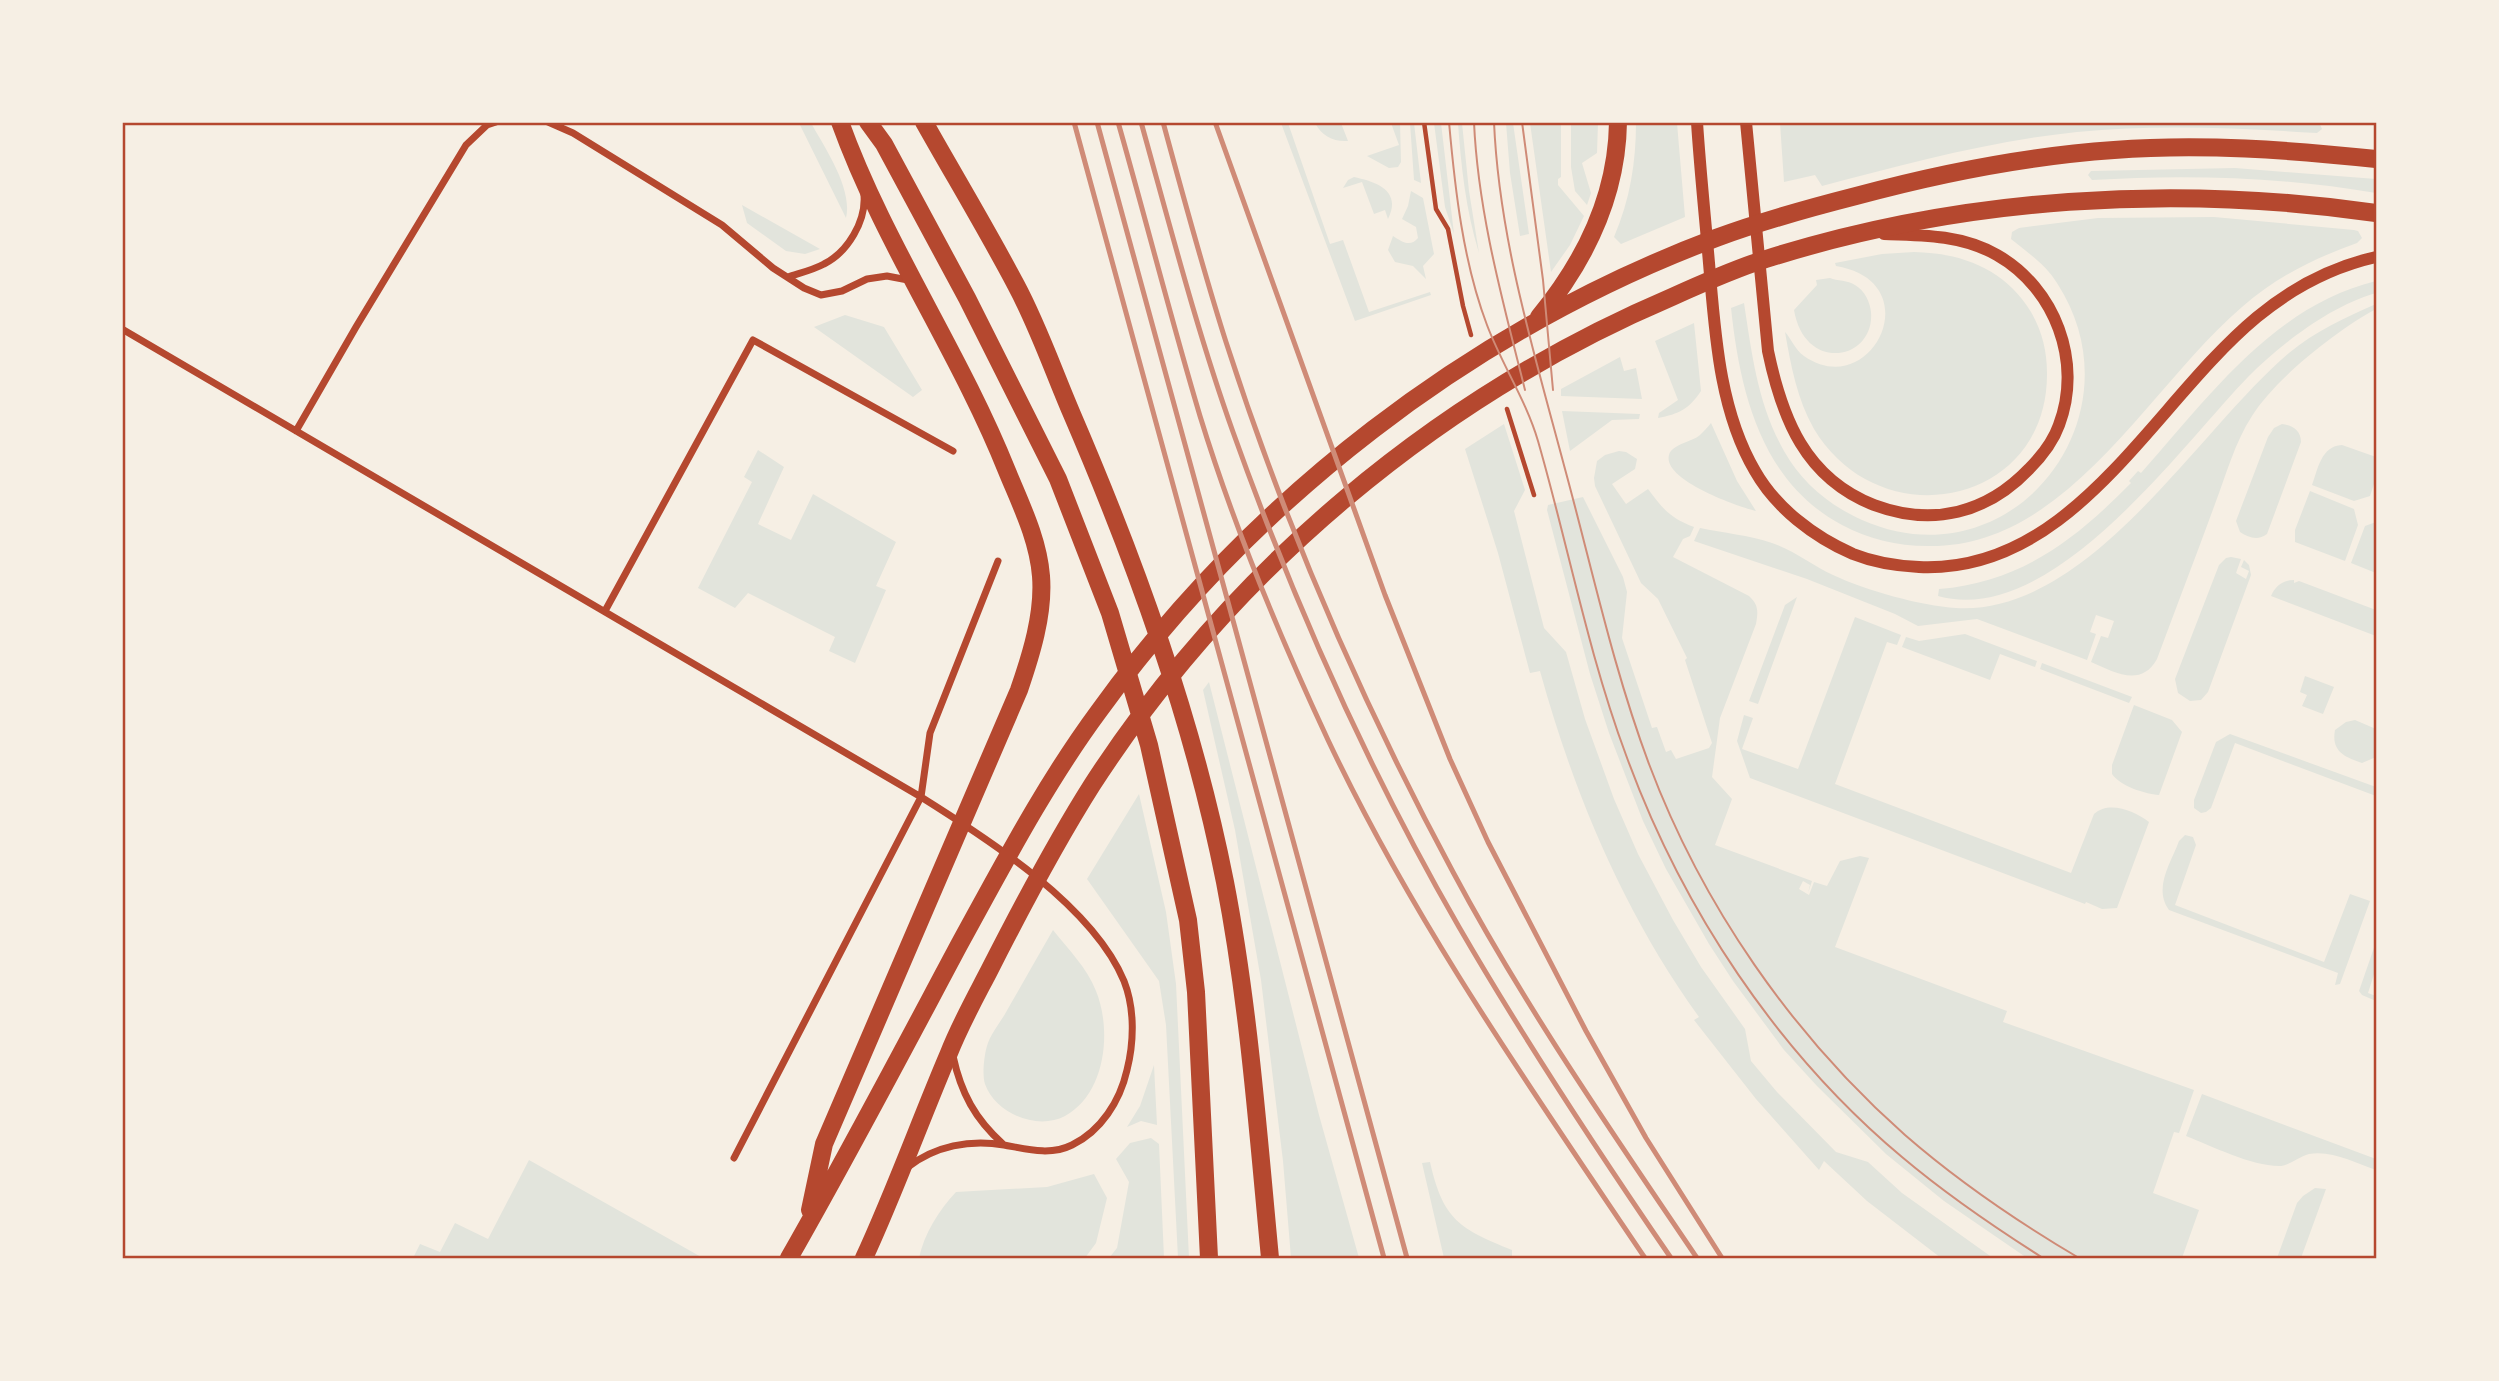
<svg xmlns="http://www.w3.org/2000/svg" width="2499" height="1381" font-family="Merriweather,serif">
<rect width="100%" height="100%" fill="#f6efe4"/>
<!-- green -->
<path fill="#e2e4dc" d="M2319,122L2322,129L2317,133C2237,128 2157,124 2077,132C1990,141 1906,164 1822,186L1815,175L1784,182L1780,123Z
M799,123H811C825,148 853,189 846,218Z
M1281,123H1288L1330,244L1343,240L1369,312L1430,292L1431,295L1355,321Z
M1315,123H1341L1348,141C1333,142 1322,136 1315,123Z
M1391,123H1400L1401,162L1398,167L1389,168L1367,156L1399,145Z
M1410,123H1414L1421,183L1414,180Z
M1434,123H1441L1454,234L1445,207Z
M1458,123H1462L1469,191L1479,253C1466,211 1461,166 1458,123Z
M1506,123H1513L1529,234L1520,236L1510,173Z
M1530,123H1561V177L1558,179V185L1584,216L1570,245L1551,272Z
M1571,123H1598L1597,153L1582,163L1591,193L1587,205L1575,191L1571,167Z
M1636,123H1677L1685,217L1621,244L1614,237C1630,200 1636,162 1636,123Z
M2235,168L2376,179V193C2284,177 2186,174 2092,180L2088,175L2091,171Z
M1354,177C1377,182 1402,191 1388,219L1385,210L1374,214L1362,182L1343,188L1348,180Z
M1411,191L1423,198L1434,254L1423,266L1426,279L1413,266L1395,262L1388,250L1393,236C1401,241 1410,248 1418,238L1416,227L1402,219L1408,206Z
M742,205L820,249L805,254L786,251L747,223Z
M2214,217L2354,230L2358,231L2362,238L2357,243C2315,258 2276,277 2242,307C2148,387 2068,548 1928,546C1896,546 1869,539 1842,525C1761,482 1740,392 1731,308L1744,303C1752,355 1758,405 1784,451C1802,483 1829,505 1862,520C2012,586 2144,417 2057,283C2045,264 2028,253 2011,239L2012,232L2019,228L2098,218Z
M1914,252C1962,253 2005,269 2031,312C2042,331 2047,351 2047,373C2048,506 1880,539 1814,429C1797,399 1791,366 1785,332C1791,338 1795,350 1804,356C1871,403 1931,282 1836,266L1835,263L1882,254Z
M1830,278C1837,281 1848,280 1855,285C1865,291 1870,302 1871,312C1875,360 1805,374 1794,310L1817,285L1816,280Z
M2376,281V293C2330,306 2281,344 2248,377C2180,447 2052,628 1938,596L1939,589C2021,582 2075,540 2131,483L2129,481L2138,471L2141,473C2208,398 2273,306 2376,281Z
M2376,304V309C2337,330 2276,378 2252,416C2235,442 2226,475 2215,504C2196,556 2176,608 2157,659C2141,688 2114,672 2091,662L2101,636L2108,638L2114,621L2096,615L2090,632L2096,634L2087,660L1977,619L1918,626L1895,614L1807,579L1694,541L1700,528C1723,533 1749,535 1772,543C1794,550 1813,566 1833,575C1865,590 1921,606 1956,608C2089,616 2198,430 2289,353C2314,332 2346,317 2376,304Z
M845,315L884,327L922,390L913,397L814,327Z
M1694,323L1701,391C1689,409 1679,414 1658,418L1659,413L1678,400L1655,341Z
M1620,357L1624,371L1636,368L1642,399L1561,396V389Z
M1562,411L1639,414H1640L1639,419L1612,420L1570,451Z
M1711,423L1737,481L1756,511C1739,507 1662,480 1669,455C1672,444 1692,442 1700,435C1704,431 1708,427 1711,423Z
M1504,424L1525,490L1514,511L1544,628L1566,652L1585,719L1614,799L1638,854L1673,920L1701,967L1745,1029L1751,1061L1777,1092L1836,1152L1868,1162L1902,1193L1993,1258H1941L1867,1201L1824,1161L1819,1170L1756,1099L1694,1020L1699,1017C1624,913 1574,794 1540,671L1530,673L1498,553L1465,449Z
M2282,424C2292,425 2301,430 2301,442L2267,534C2258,541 2249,538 2240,532L2236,521L2268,437L2274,428Z
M2342,445L2376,457V478L2370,496L2354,501L2312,485C2318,469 2321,446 2342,445Z
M758,450L784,467L758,524L791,540L813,494L896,542L876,586L886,590L855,663L829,651L835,637L748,593L735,608L698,588L752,482L744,477Z
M1619,451L1626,452L1637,459L1635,469L1612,484L1626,504L1648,489C1663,509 1670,518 1694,527L1690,536L1683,539L1673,557L1749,596C1759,605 1758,612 1756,624L1720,718L1712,777L1732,799L1715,845L1812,881L1808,893L1810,885L1803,881L1799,889L1809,895L1814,882L1827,886L1840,861L1860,856L1869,858L1835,947L2007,1011L2003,1022L2194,1090L2179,1133L2174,1132L2153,1193L2199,1210L2182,1258H2027L1944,1201L1886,1154L1817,1086L1784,1050L1733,981L1709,944L1666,869L1643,821L1609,733L1590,674L1547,510L1548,505L1583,497L1623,577L1627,592L1622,638L1652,728L1657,727L1666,752L1671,750L1676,759L1709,748L1712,743L1685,660L1687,658L1658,599L1641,583L1595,486L1594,478L1597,461L1605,455Z
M2310,491L2354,509L2358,525L2345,561L2295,542V530Z
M2376,522V573L2351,563L2365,526Z
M2231,557L2241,559L2236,573L2246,579L2249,571L2241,567L2244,560L2249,565L2251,575L2208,692L2201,700L2190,701L2178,693L2175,679L2219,565L2226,558Z
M2294,580V583L2299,581L2376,610V636L2271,596C2275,586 2283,580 2294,580Z
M1797,597L1758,704L1749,701L1785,605Z
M1855,617L1901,635L1897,645L1887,642L1835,784L2071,873L2094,814C2109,800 2135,811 2149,822L2117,908L2102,909L2086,902L2085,904L1750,778L1737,741L1744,715L1753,718L1742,749L1798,769Z
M1965,634L2037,661L2035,667L2000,654L1990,680L1902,647L1906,637L1919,641Z
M2042,663L2132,697L2129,703L2040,669Z
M2305,676L2334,687L2323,714L2302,706L2307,695L2300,692Z
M1209,682L1319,1115L1359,1258H1291L1283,1161L1261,980L1235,830L1203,690Z
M2134,705L2172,720L2182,732L2159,795C2145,794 2120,786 2112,774V765Z
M2355,720L2376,729V757L2362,763C2345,757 2331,752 2335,730L2346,722Z
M2230,734L2376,787V796L2235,743L2211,808L2206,812L2201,813L2194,808V800L2216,742Z
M1139,794L1166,912L1176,984L1189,1258H1178L1166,1025L1159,981L1087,879Z
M2185,835L2193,837L2196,845L2175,905L2324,962L2350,894L2370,901L2340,984L2335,985L2338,973L2169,910C2153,888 2171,863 2179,841Z
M1053,930C1069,950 1087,968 1096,991C1112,1030 1106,1094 1065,1116C1037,1131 995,1113 985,1084C982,1075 984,1056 987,1046C990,1035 999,1024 1005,1014C1021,986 1037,958 1053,930Z
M2376,942V968L2368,993L2376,996V1001L2362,995L2359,991Z
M1154,1065L1157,1125L1141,1121L1127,1127L1140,1106Z
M2202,1094L2376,1159V1170C2355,1163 2332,1150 2309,1154C2298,1157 2289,1166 2279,1166C2251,1166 2212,1146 2186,1136Z
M1151,1138L1159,1144L1164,1258H1109L1117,1248L1129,1182L1116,1159L1130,1143Z
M529,1160L703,1258H413L420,1244L440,1252L455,1223L488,1239Z
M1430,1162C1443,1220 1460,1229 1512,1250V1256L1518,1258H1444L1422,1163Z
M1094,1174L1107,1198L1096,1243L1085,1258H919C924,1234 939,1210 956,1192L1047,1187Z
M2315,1188L2326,1189L2301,1258H2277L2297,1203L2303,1196Z"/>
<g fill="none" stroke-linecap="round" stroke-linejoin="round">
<!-- path -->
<path stroke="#b5482f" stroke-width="4.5" d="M1424,122L1436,209L1448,229L1463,306L1471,335
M1507,409L1534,495"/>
<!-- minor -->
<path stroke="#b5482f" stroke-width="7" d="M548,122L573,133L722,225L773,268L804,288L821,295L842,291L867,279L887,276L908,280
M788,277C800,273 813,270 824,264C848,252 866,221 864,195
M122,329L921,797C988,839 1093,906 1124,981C1135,1009 1134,1042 1127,1070C1120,1101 1101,1131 1072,1145C1050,1156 1026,1149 1004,1145C970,1139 935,1146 908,1167
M296,431L356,327L466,145L487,125L496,122
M605,611L753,340L953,451
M953,1056C961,1093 975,1119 1003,1144
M734,1158L921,797L930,733L998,561"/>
<!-- tertiary -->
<path stroke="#b5482f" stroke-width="12" d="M1697,122C1700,169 1705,216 1709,263C1715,332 1719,410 1755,471C1776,508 1814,537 1853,554C1873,562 1897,566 1919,567C2074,574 2152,404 2257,317C2292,288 2332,267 2376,257
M1746,122L1768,351C1782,418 1805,478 1874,505C1933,527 1987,513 2029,469C2042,456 2053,442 2059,425C2083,362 2055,288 1997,255C1962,235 1923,235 1884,234"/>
<!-- primary -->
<path stroke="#b5482f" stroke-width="18" d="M868,122L884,144L967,298L1058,479L1110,613L1149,745L1188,920L1196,992L1209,1258
M924,122C955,177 987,230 1016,285C1038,326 1053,370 1071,412C1136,563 1193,720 1225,882C1249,1006 1258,1133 1270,1258
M1539,317C1585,261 1617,196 1618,122
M810,1210L824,1144L1019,690C1031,655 1044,614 1041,576C1038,539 1021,505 1007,471C959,351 884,244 840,122
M789,1258C848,1155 903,1050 959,945C1003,865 1045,784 1099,711C1252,499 1471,330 1716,238C1762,221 1809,208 1856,196C1941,173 2027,156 2114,150C2201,143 2290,150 2376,159
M864,1258C895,1191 920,1121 949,1053C960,1025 975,998 989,971C1021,908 1054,845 1092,785C1231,570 1437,397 1672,297C1703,283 1734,269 1766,259C1962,197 2174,184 2376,213"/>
<!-- tram -->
<path stroke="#cf8b77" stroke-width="2" d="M1449,122C1455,189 1463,262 1487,325C1502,365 1526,400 1538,441C1568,545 1588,653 1626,755C1682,909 1777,1052 1902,1157C1947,1195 1994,1227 2043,1258
M1474,122C1478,213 1503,302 1525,390
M1494,122C1499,240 1535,356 1565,469C1592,568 1613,668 1649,764C1702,905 1792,1035 1905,1135C1959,1182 2018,1222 2079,1258
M1522,122L1543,280L1553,390"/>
<!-- rail -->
<path stroke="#cf8b77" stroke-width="5" d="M1074,122L1384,1258
M1097,122L1407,1258
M1118,122C1146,220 1171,319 1200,416C1234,527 1279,635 1328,740C1415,924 1532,1090 1645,1258
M1141,122C1170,226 1197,331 1233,432C1294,603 1369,771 1459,927C1525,1041 1597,1150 1671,1258
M1163,122C1183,196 1203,270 1226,342C1285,525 1362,703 1453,872C1525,1007 1612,1132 1697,1258
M1215,122L1385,595L1450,759L1488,842L1586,1031L1646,1138L1722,1258"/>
</g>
<!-- border -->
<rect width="2499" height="1381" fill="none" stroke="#f6efe4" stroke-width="248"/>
<rect x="124" y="124" width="2251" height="1133" fill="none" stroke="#b5482f" stroke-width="2.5"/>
</svg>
